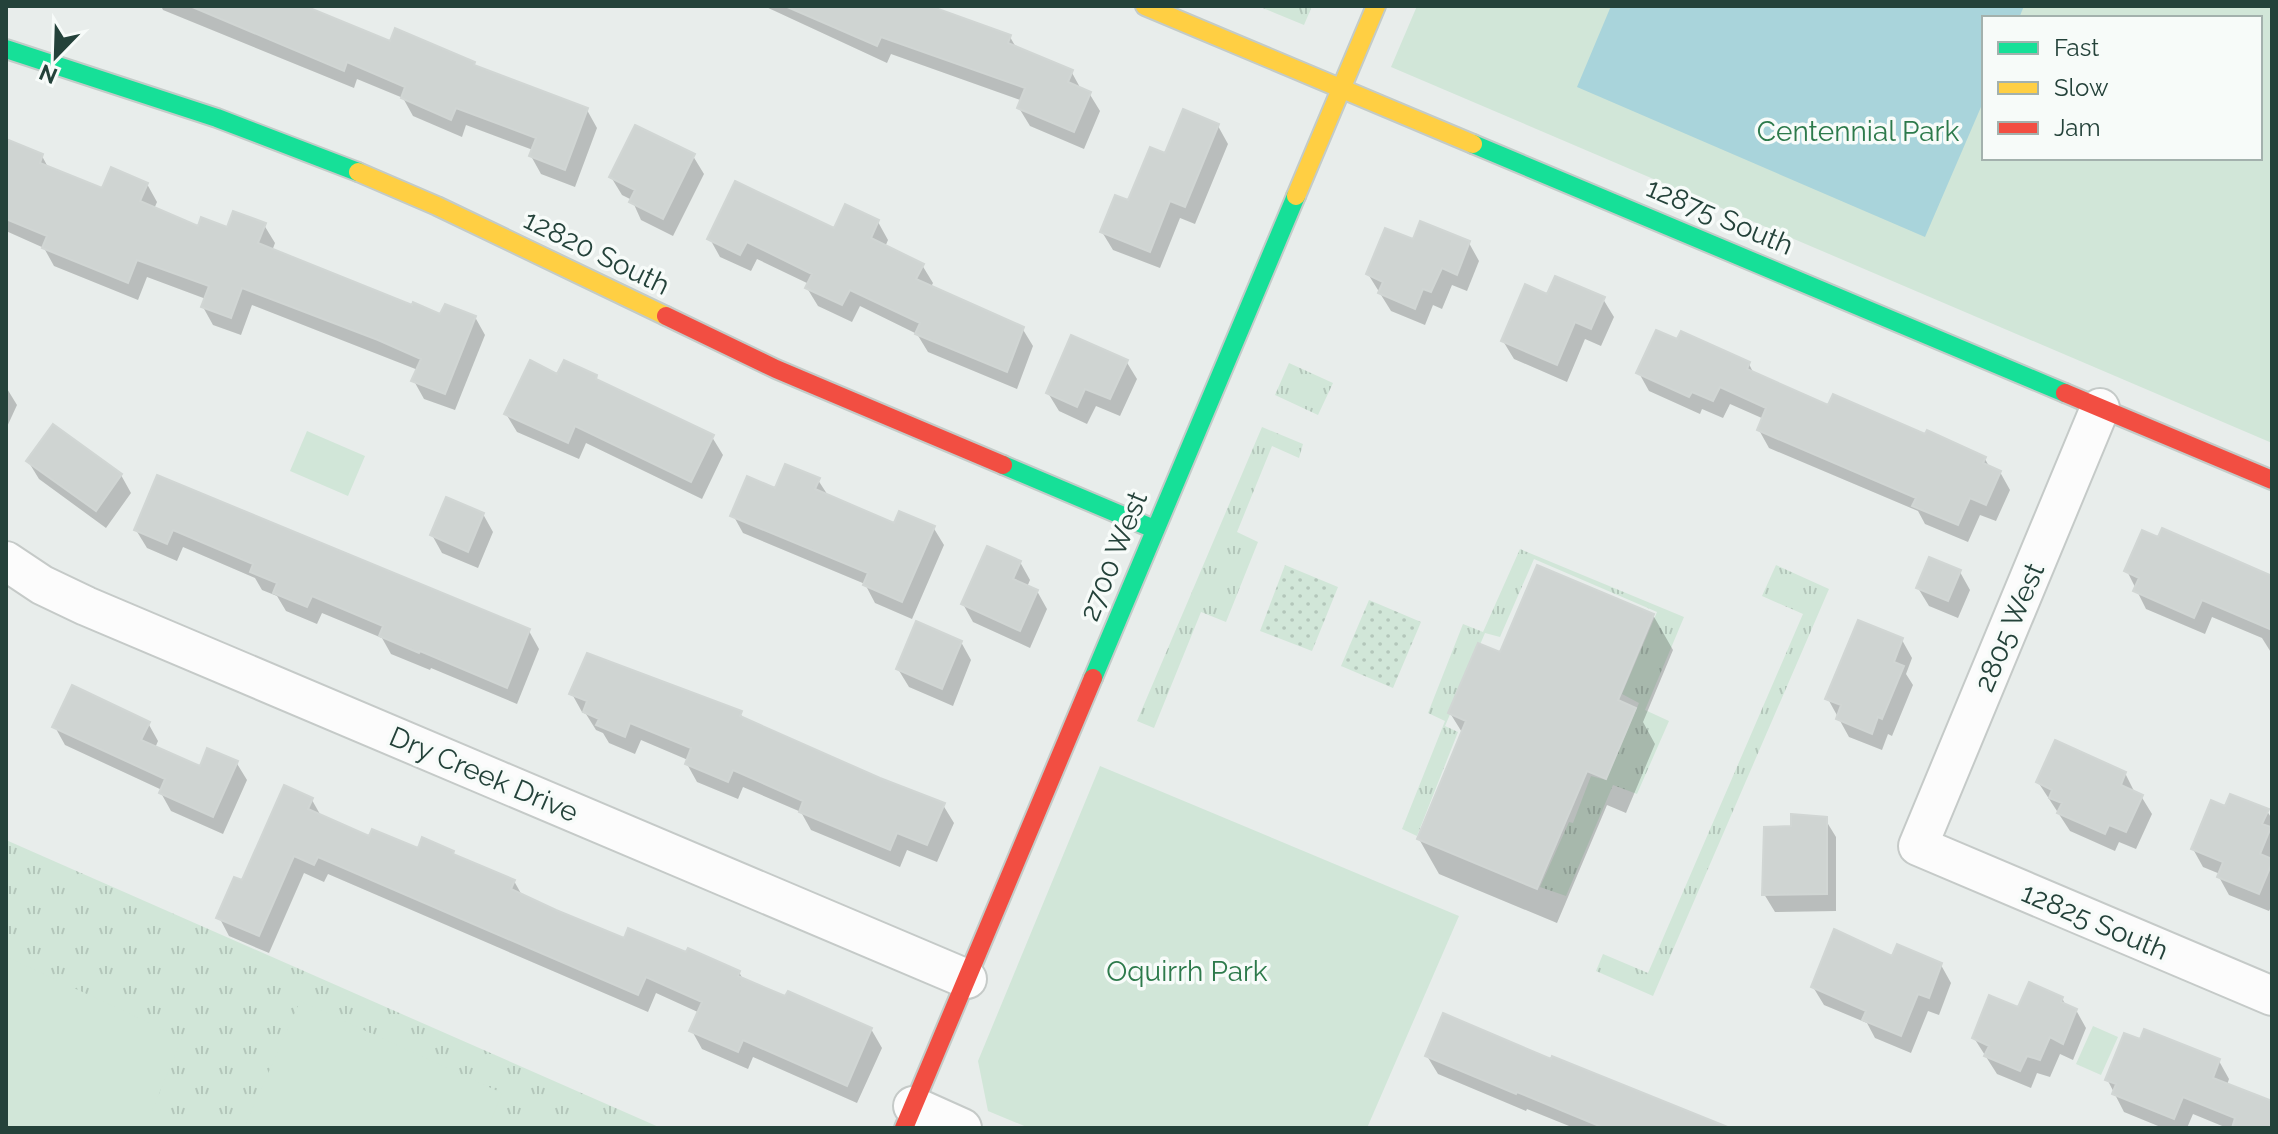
<svg xmlns="http://www.w3.org/2000/svg" width="2278" height="1134" font-family="Raleway,sans-serif">
<defs>
<pattern id="grass-tufts" width="24" height="20" patternUnits="userSpaceOnUse" patternTransform="scale(2)"><rect width="24" height="20" fill="#d1e6d8"/><path d="M3 7l-1-3M5 7V3M7 7l1-3M15 17l-1-3M17 17v-4M19 17l1-3" fill="none" stroke="#b3c6ba"/></pattern>
<pattern id="garden-dots" width="8" height="8" patternUnits="userSpaceOnUse" patternTransform="scale(2)"><rect width="8" height="8" fill="#d1e6d8"/><path d="M2 2h.1M6 6h.1" fill="none" stroke="#b3c6ba" stroke-width="1.8" stroke-linecap="round"/></pattern>
</defs>
<rect width="100%" height="100%" fill="#e8edeb"/>
<!-- grass -->
<path fill="url(#grass-tufts)" d="M1258,6H1312L1304,25Z
M1289,363L1333,383L1318,415L1275,395Z
M1262,427L1303,444L1299,458L1272,446L1237,532L1258,542L1226,622L1201,612L1154,728L1137,721Z
M1520,549L1684,617L1645,710L1669,721L1637,794L1613,785L1566,896L1540,887L1569,822L1573,823L1591,776L1606,780L1639,703L1622,694L1657,612L1534,559L1500,637L1485,633L1445,726L1458,732L1417,836L1402,829L1445,721L1428,713L1463,624L1483,632Z
M1776,565L1829,589L1653,996L1596,971L1603,954L1648,973L1803,614L1762,596Z
M6,840L661,1128H6Z"/>
<!-- park -->
<path fill="#d1e6d8" fill-rule="evenodd" d="M1417,6H2272V443L1391,67ZM1984,18H2260V158H1984Z
M307,431L365,456L348,496L290,471Z
M1100,766L1459,916L1367,1128H1029L988,1111L978,1061Z
M9,958L182,1038L145,1128H6V960Z
M300,1001L502,1093L488,1128H244Z
M2093,1026L2118,1037L2101,1075L2076,1064Z"/>
<!-- garden -->
<path fill="url(#garden-dots)" d="M1285,565L1338,587L1312,651L1260,631Z
M1369,600L1421,622L1393,688L1341,666Z"/>
<!-- water -->
<path fill="#a9d4db" d="M1611,6H2024L2019,18H1984V100L1925,237L1577,87Z"/>
<!-- shadow -->
<path fill="#0003" d="M161,6H298L391,44L474,64L476,68L587,110L597,128L575,187L541,174L531,156L533,150L466,125L462,137L413,116L403,98L357,79L354,88L163,10Z
M764,6H894L1010,37L1017,49L1071,71L1082,91L1089,93L1100,111L1084,149L1030,126L1019,108L1023,101L891,54L887,63Z
M1218,126L1228,144L1195,224L1180,218L1160,268L1113,250L1102,232L1166,156Z
M6,152L42,156L49,169L103,191L147,184L157,202L154,209L199,228L228,229L264,225L275,243L272,251L413,307L441,316L475,317L485,335L455,410L424,399L414,381L418,370L252,305L241,335L213,325L203,307L206,299L147,277L138,300L54,266L44,248L6,231Z
M693,156L704,174L673,236L641,220L632,200L622,195L611,177Z
M878,222L888,240L885,247L922,265L933,283L931,287L1022,328L1033,346L1017,389L928,352L917,334L860,306L852,322L818,306L807,288L809,284L757,259L751,271L720,257L710,239L835,231Z
M1414,242L1469,243L1479,261L1467,291L1452,285L1442,309L1433,305L1425,325L1391,311L1368,274Z
M1548,296L1603,299L1614,317L1601,346L1585,339L1567,382L1514,359L1503,341Z
M1126,361L1137,379L1120,416L1096,406L1087,424L1059,411L1048,393Z
M1749,364L1755,376L1829,407L1985,459L1990,468L2000,472L2010,490L1996,521L1980,515L1968,542L1925,524L1918,511L1769,448L1759,430L1764,419L1730,404L1723,418L1702,409L1700,414L1649,391L1639,373Z
M558,376L596,377L599,383L712,437L723,455L702,499L586,443L579,459L517,432L506,414Z
M6,387L17,405L6,429Z
M28,461L121,475L131,493L106,528L39,479Z
M159,477L529,631L539,649L517,704L431,668L430,670L391,654L382,638L322,613L317,624L286,611L277,596L262,590L255,578L183,547L177,561L147,548L136,530Z
M818,480L829,497L895,525L933,527L944,545L912,619L875,603L865,584L743,533L733,515L776,490Z
M483,514L493,532L478,568L442,553L432,535Z
M1020,562L1030,580L1027,587L1037,591L1047,609L1030,648L973,622L963,604Z
M2127,571L2272,595V654L2262,638L2212,617L2205,634L2146,609Z
M1960,572L1970,590L1958,618L1929,606L1918,588Z
M1653,615L1673,650L1643,722L1655,744L1626,813L1607,805L1557,923L1439,874L1419,839L1463,734L1450,713L1501,655Z
M1902,640L1912,658L1906,674L1913,685L1892,736L1888,734L1882,750L1849,737L1828,699Z
M961,642L971,660L953,706L909,687L898,669Z
M572,694L740,713L744,720L943,805L954,823L937,862L907,850L900,867L811,830L801,812L743,787L738,799L697,782L687,764L688,760L641,740L635,754L609,743L603,733L596,730L586,714L582,712Z
M148,723L158,741L155,748L201,768L236,762L247,780L223,834L171,811L161,793L162,790L65,745L55,727Z
M2125,773L2135,793L2141,796L2152,814L2136,849L2119,842L2115,851L2070,831L2038,782Z
M312,800L321,816L370,838L419,850L453,853L456,858L514,881L523,897L625,941L739,972L744,981L871,1029L882,1048L857,1103L753,1057L748,1069L702,1049L692,1031L700,1013L656,993L648,1012L328,874L324,882L304,873L269,953L229,936L219,917L243,883Z
M2226,809L2267,811L2272,819V905L2269,911L2229,895L2219,877L2220,874L2203,867L2193,849Z
M1825,819L1836,837V911L1775,912L1764,894L1793,828Z
M1893,958L1941,965L1951,983L1939,1015L1928,1011L1911,1053L1875,1038L1867,1023L1824,1005L1813,987Z
M2062,998L2066,1006L2076,1010L2086,1028L2073,1060L2060,1054L2050,1077L2037,1073L2031,1088L1997,1074L1974,1038L2019,1010Z
M1427,1056L1725,1128H1574L1527,1109L1526,1111L1438,1074Z
M2219,1061L2229,1079L2227,1085L2272,1103V1128H2227L2193,1114L2187,1128H2163L2124,1112L2107,1079Z"/>
<!-- building -->
<path fill="#cfd4d2" stroke="#d1d6d4" stroke-width="2" d="M190,6H305L390,41L395,28L475,62L474,65L588,108L565,170L529,156L536,138L456,108L451,120L401,98L405,87L347,62L344,71Z
M785,6H930L1011,35L1008,43L1073,70L1068,82L1091,92L1074,132L1017,108L1025,88L881,37L877,46Z
M1183,109L1219,124L1185,207L1170,201L1150,252L1100,232L1115,195L1128,200L1150,147L1165,153Z
M635,125L695,154L663,219L629,202L635,190L609,177Z
M6,139L43,154L40,163L102,188L111,167L148,183L140,201L198,226L201,217L227,227L233,211L266,223L258,243L412,305L413,302L440,314L445,304L476,316L445,394L411,381L421,359L378,340L242,288L231,318L201,307L209,286L137,260L128,283L42,248L47,236L6,219Z
M735,181L834,228L845,204L879,220L871,238L924,264L916,279L1024,327L1007,372L915,334L920,323L850,290L842,305L805,288L812,274L747,242L740,255L707,239Z
M1420,221L1470,241L1457,275L1442,268L1431,292L1423,289L1415,309L1378,293L1383,282L1366,274L1385,228L1413,239Z
M1555,276L1605,297L1591,329L1575,322L1557,365L1501,341L1525,284L1547,294Z
M1656,330L1677,339L1681,331L1750,362L1747,369L1828,405L1833,394L1925,434L1927,430L1986,457L1983,463L2001,471L1986,505L1970,498L1958,525L1912,506L1916,498L1757,430L1766,408L1720,387L1713,401L1692,392L1689,397L1636,373Z
M1071,335L1128,360L1110,399L1085,389L1077,407L1046,393Z
M530,360L557,374L564,360L597,375L596,379L714,435L691,482L575,426L568,443L504,414Z
M53,424L122,474L96,511L26,461Z
M785,464L820,478L815,489L894,523L899,511L935,526L902,602L863,585L868,573L730,516L747,476L775,488Z
M157,475L530,629L507,688L420,651L419,653L379,636L383,626L312,596L307,607L273,593L277,583L250,572L253,564L173,530L167,544L134,530Z
M446,497L484,513L468,552L430,535Z
M2162,528L2272,576V630L2202,600L2194,618L2133,591L2139,578L2124,571L2142,530L2158,537Z
M987,546L1021,561L1013,579L1038,590L1020,631L961,604Z
M1929,557L1961,570L1948,601L1916,588Z
M1537,565L1654,614L1618,700L1636,708L1606,779L1587,771L1537,889L1417,839L1466,721L1448,713L1478,643L1500,652Z
M1858,620L1903,638L1894,662L1904,666L1882,719L1878,717L1872,734L1836,719L1841,705L1825,699Z
M916,621L962,641L942,689L896,669Z
M587,653L742,711L740,716L880,778L945,803L927,845L897,833L890,850L799,812L803,801L733,770L728,782L685,764L691,748L630,723L625,737L596,725L599,719L583,712L587,701L569,694Z
M72,685L150,722L141,740L200,766L207,748L238,761L213,817L159,793L165,779L52,727Z
M2055,740L2126,772L2121,785L2143,795L2126,832L2109,825L2105,834L2057,813L2062,803L2049,798L2052,790L2036,782Z
M284,785L313,798L308,809L369,836L372,829L418,848L422,837L454,851L453,854L515,880L511,889L556,910L624,938L628,928L686,952L688,948L740,971L738,976L785,996L788,991L872,1028L847,1086L743,1040L738,1052L689,1031L702,1002L646,977L638,995L318,857L314,865L294,856L259,936L216,918L234,877L242,880Z
M2230,794L2269,809L2262,824L2271,827L2260,854L2272,859V863L2259,894L2217,877L2223,862L2191,849L2211,800L2225,806Z
M1791,814L1827,817V894L1762,895L1764,827L1791,826Z
M1834,929L1892,956L1897,944L1942,963L1929,998L1918,994L1901,1036L1862,1020L1866,1011L1811,987Z
M2029,982L2063,997L2061,1002L2077,1009L2063,1044L2050,1037L2040,1060L2027,1056L2020,1071L1984,1056L1989,1046L1972,1038L1989,995L2018,1007Z
M1443,1013L1551,1059L1552,1056L1730,1128H1604L1517,1092L1516,1094L1425,1056Z
M2144,1029L2220,1059L2213,1078L2272,1101V1128H2232L2235,1118L2183,1097L2174,1119L2112,1094L2116,1084L2105,1080L2124,1033L2140,1039Z"/>
<g fill="none" stroke-linecap="round" stroke-linejoin="round">
<defs>
<path id="street" d="M2100,408L1918,846L2272,996
M6,561L42,585L86,606L967,979
M913,1106L962,1128"/>
<path id="fast" d="M6,49L217,118L358,172
M1473,144L2065,393
M1003,465L1154,529
M1093,678L1296,196"/>
<path id="slow" d="M1145,6L1473,144
M358,172L437,206L666,316
M1296,196L1376,6"/>
<path id="jam" d="M666,316L776,369L1003,465
M2065,393L2272,480
M904,1128L1093,678"/>
</defs>
<!-- street casing -->
<use href="#street" stroke="#c5cac8" stroke-width="42"/>
<!-- fast casing -->
<use href="#fast" stroke="#c3cbc8" stroke-width="22"/>
<!-- slow casing -->
<use href="#slow" stroke="#c3cbc8" stroke-width="22"/>
<!-- jam casing -->
<use href="#jam" stroke="#c3cbc8" stroke-width="22"/>
<!-- street -->
<use href="#street" stroke="#fcfcfc" stroke-width="38"/>
<!-- fast -->
<use href="#fast" stroke="#16e098" stroke-width="18"/>
<!-- slow -->
<use href="#slow" stroke="#ffcf43" stroke-width="18"/>
<!-- jam -->
<use href="#jam" stroke="#f24e42" stroke-width="18"/>
</g>
<g text-anchor="middle" stroke-width="7" stroke-linejoin="round" paint-order="stroke">
<!-- park labels -->
<g font-size="28" fill="#2d7a4b" stroke="#f7fbf9">
<text x="1858" y="141">Centennial Park</text>
<text x="1187" y="981">Oquirrh Park</text>
</g>
<!-- street labels -->
<g font-size="28" fill="#24423a" stroke="#f7fbf9">
<text transform="translate(1720 216) rotate(23)" y="10">12875 South</text>
<text transform="translate(597 252) rotate(26)" y="10">12820 South</text>
<text transform="translate(1113 556) rotate(-68)" y="10">2700 West</text>
<text transform="translate(2009 627) rotate(-67)" y="10">2805 West</text>
<text transform="translate(484 774) rotate(23)" y="10">Dry Creek Drive</text>
<text transform="translate(2095 921) rotate(23)" y="10">12825 South</text>
</g>
</g>
<!-- border -->
<rect width="2278" height="1134" fill="none" stroke="#24423a" stroke-width="16"/>
<!-- legend -->
<rect x="1982" y="16" width="280" height="144" fill="#f7fbf9" stroke="#a3b1ad" stroke-width="2"/>
<rect x="1998" y="42" width="40" height="12" fill="#16e098" stroke="#a3b1ad" stroke-width="2"/>
<text x="2054" y="56" font-size="24" fill="#24423a">Fast</text>
<rect x="1998" y="82" width="40" height="12" fill="#ffcf43" stroke="#a3b1ad" stroke-width="2"/>
<text x="2054" y="96" font-size="24" fill="#24423a">Slow</text>
<rect x="1998" y="122" width="40" height="12" fill="#f24e42" stroke="#a3b1ad" stroke-width="2"/>
<text x="2054" y="136" font-size="24" fill="#24423a">Jam</text>
<!-- north arrow -->
<g transform="translate(56 56) rotate(203)" stroke="#f7fbf9" stroke-width="6" paint-order="stroke">
<path d="M0-6L14 30L0 20L-14 30Z" fill="#24423a"/>
<text y="-12" font-size="22" font-weight="bold" text-anchor="middle" fill="#24423a">N</text>
</g>
</svg>
